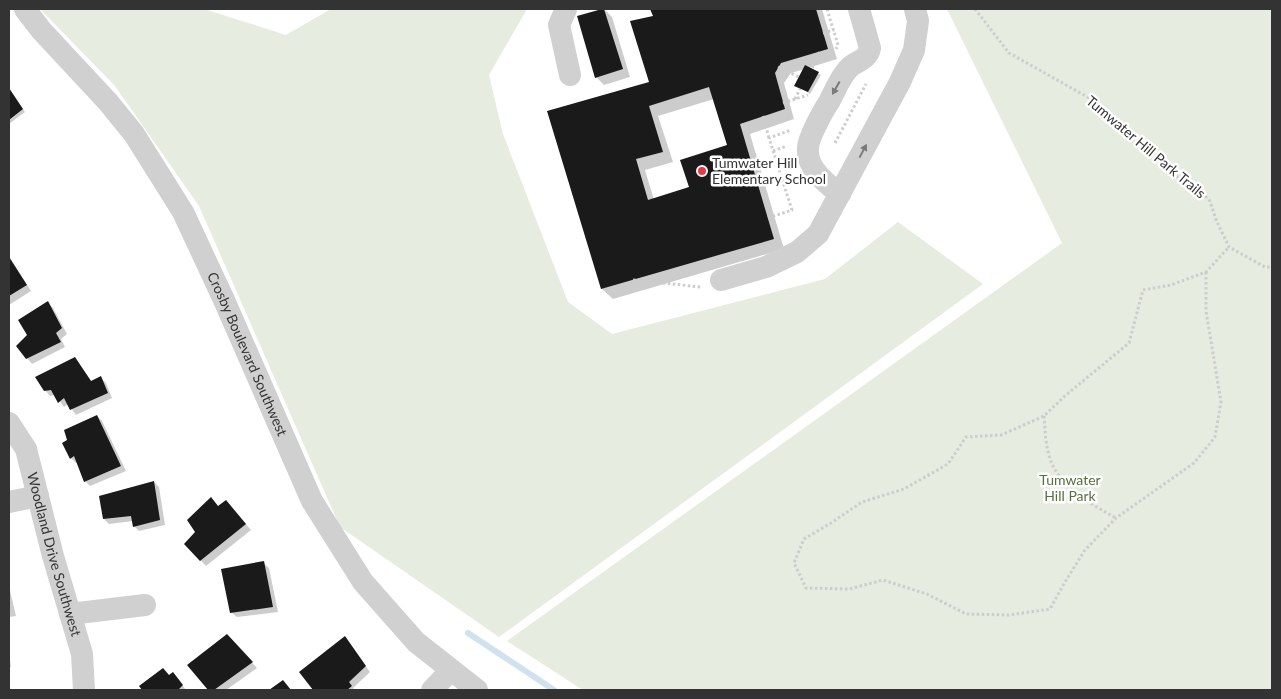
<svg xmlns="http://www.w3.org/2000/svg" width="1281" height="699" font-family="Lato,sans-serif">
<rect width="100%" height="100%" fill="#fff"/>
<!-- green -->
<path fill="#e6ecdf" d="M40,9H204L286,35L331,9H527L489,75L503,134L568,302L612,334L825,279L898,222L983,284L499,637L340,527L199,206L115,86Z
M947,9H1272V690H583L507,641L1062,243Z"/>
<!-- shadow -->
<path fill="#0003" fill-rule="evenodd" d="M604,9L612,17L630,77L604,85L596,77Z
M652,9H822L837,59L808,68L821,75L810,94L796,85L805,69L791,73L784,83L794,119L750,134L784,249L613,299L602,289L650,83L654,17ZM714,99L729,146L690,188L654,200L645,170L673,162L658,116Z
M9,89L25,112L9,124Z
M9,256L31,291L9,305Z
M48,303L53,308L67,334L61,339L65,347L32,364L17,346L29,336Z
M75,359L92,382L101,378L106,383L112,398L76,415L68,404L64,407L55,395L50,396L45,390Z
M97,416L102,421L126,471L90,486L85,481L78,462L76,463L71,458Z
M154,482L159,487L165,525L139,531L134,526L133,521L109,524L104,519Z
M219,507H231L251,530L206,566L185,544Z
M263,563L269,568L278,612L237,617L231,612Z
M9,586L16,616L9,617Z
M227,636L257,668L226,690H210L188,666Z
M345,638L370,672L353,688L355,690H315L301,672Z
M9,654L11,667H9Z
M169,676L178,679L186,690H143L140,686Z"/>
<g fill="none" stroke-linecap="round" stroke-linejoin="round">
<!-- stream -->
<path stroke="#cfe2ee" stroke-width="6" d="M468,633L554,690"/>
</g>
<!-- building -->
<path fill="#1a1a1a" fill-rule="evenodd" d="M602,9H604L623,69L595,78L577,16Z
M650,9H816L828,49L781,63L775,73L785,109L740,124L774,239L601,289L547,111L649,82L630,21L653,16ZM709,87L727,145L680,160L689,187L648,200L636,159L663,152L649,106Z
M805,65L819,72L808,92L794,86Z
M9,88L23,109L9,120Z
M9,257L27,285L9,296Z
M48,301L62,328L56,333L61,342L26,359L16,346L27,335L18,320Z
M75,357L91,381L101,376L108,393L70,410L64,398L58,403L51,390L44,391L35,377Z
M97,415L121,466L84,482L74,456L70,459L62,443L67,440L64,430Z
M154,481L160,520L133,527L131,516L103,519L99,496Z
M211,497L218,506L226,500L246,524L200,561L184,544L195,532L187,520Z
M264,561L273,607L230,613L221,569Z
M227,634L253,662L214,690H208L187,665Z
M345,636L366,666L349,682L352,686L347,690H313L299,672Z
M163,668L169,675L173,672L183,685L179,689L180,690H142L139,686Z
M283,680L291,690H269Z"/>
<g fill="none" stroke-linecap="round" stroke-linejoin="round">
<!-- path -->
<path stroke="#cdcdcd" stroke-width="3" stroke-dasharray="2.5 2.5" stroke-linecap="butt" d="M827,9L838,45L836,49
M975,9L1009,53L1091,99L1138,139L1175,175L1209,199L1217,222L1229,247L1265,267H1272
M823,33L834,30
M778,67L799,77
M812,68L820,51
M795,99L800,89
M783,103L808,95
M763,116L769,138
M835,143L866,84
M773,151L787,146
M768,218L792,210L769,138L791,130
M1206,272V311L1221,402L1215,437L1194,463L1116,518L1085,550L1065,582L1050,609L1009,615L966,614L927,594L883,580L849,589L806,588L794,563L804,539L831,523L862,502L904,489L948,464L966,437L1001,435L1044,416L1066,395L1129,343L1143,290L1171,285L1206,272L1229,247
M633,280L701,287
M1044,416C1045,427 1045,440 1048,451C1054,484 1089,503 1116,518"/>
<!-- minor -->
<g stroke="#d0d0d0" stroke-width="22">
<path id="s1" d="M25,9L41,30L108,102L134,134L183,212L224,300L312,501L363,582L416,642L477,690"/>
<path d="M566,9L559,25L570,75"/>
<path d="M840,194C826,183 806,168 808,148C808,138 823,111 829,102C835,91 840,77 849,68C856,61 868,60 870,48L859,9"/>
<path d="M721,280L766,267L797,252L818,234L900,82L914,50L918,21L915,9"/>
<path id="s2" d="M9,423L26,449L53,556L82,654L84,690"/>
<path d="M9,502L38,496"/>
<path d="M70,614L145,605"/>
<path d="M432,690L451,670"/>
</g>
</g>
<!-- one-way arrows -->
<defs><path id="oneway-solid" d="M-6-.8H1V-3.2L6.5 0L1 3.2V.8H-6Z" transform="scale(1.25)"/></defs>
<g fill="#7a7a7a">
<use href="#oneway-solid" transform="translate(836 88) rotate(119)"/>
<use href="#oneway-solid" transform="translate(863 151) rotate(-62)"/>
</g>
<!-- markers -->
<circle fill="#e63946" stroke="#fff" stroke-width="2" cx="702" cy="171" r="5"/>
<g text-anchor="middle" stroke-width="5" stroke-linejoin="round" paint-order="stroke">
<!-- street labels -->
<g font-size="14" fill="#333" stroke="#fff">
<text transform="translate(1146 147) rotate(40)" y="5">Tumwater Hill Park Trails</text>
<text dy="5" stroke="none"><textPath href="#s1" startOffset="414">Crosby Boulevard Southwest</textPath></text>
<text dy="5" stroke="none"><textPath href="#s2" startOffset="140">Woodland Drive Southwest</textPath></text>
</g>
<!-- poi labels -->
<g font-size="14" fill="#333" stroke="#fff" text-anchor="start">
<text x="712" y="168">Tumwater Hill<tspan x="712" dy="16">Elementary School</tspan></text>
</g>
<!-- park labels -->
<g font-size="14" fill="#56703f" stroke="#fff">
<text x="1070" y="485">Tumwater<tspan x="1070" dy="16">Hill Park</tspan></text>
</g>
</g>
<!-- border -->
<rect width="1281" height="699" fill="none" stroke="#333333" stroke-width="20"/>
</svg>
